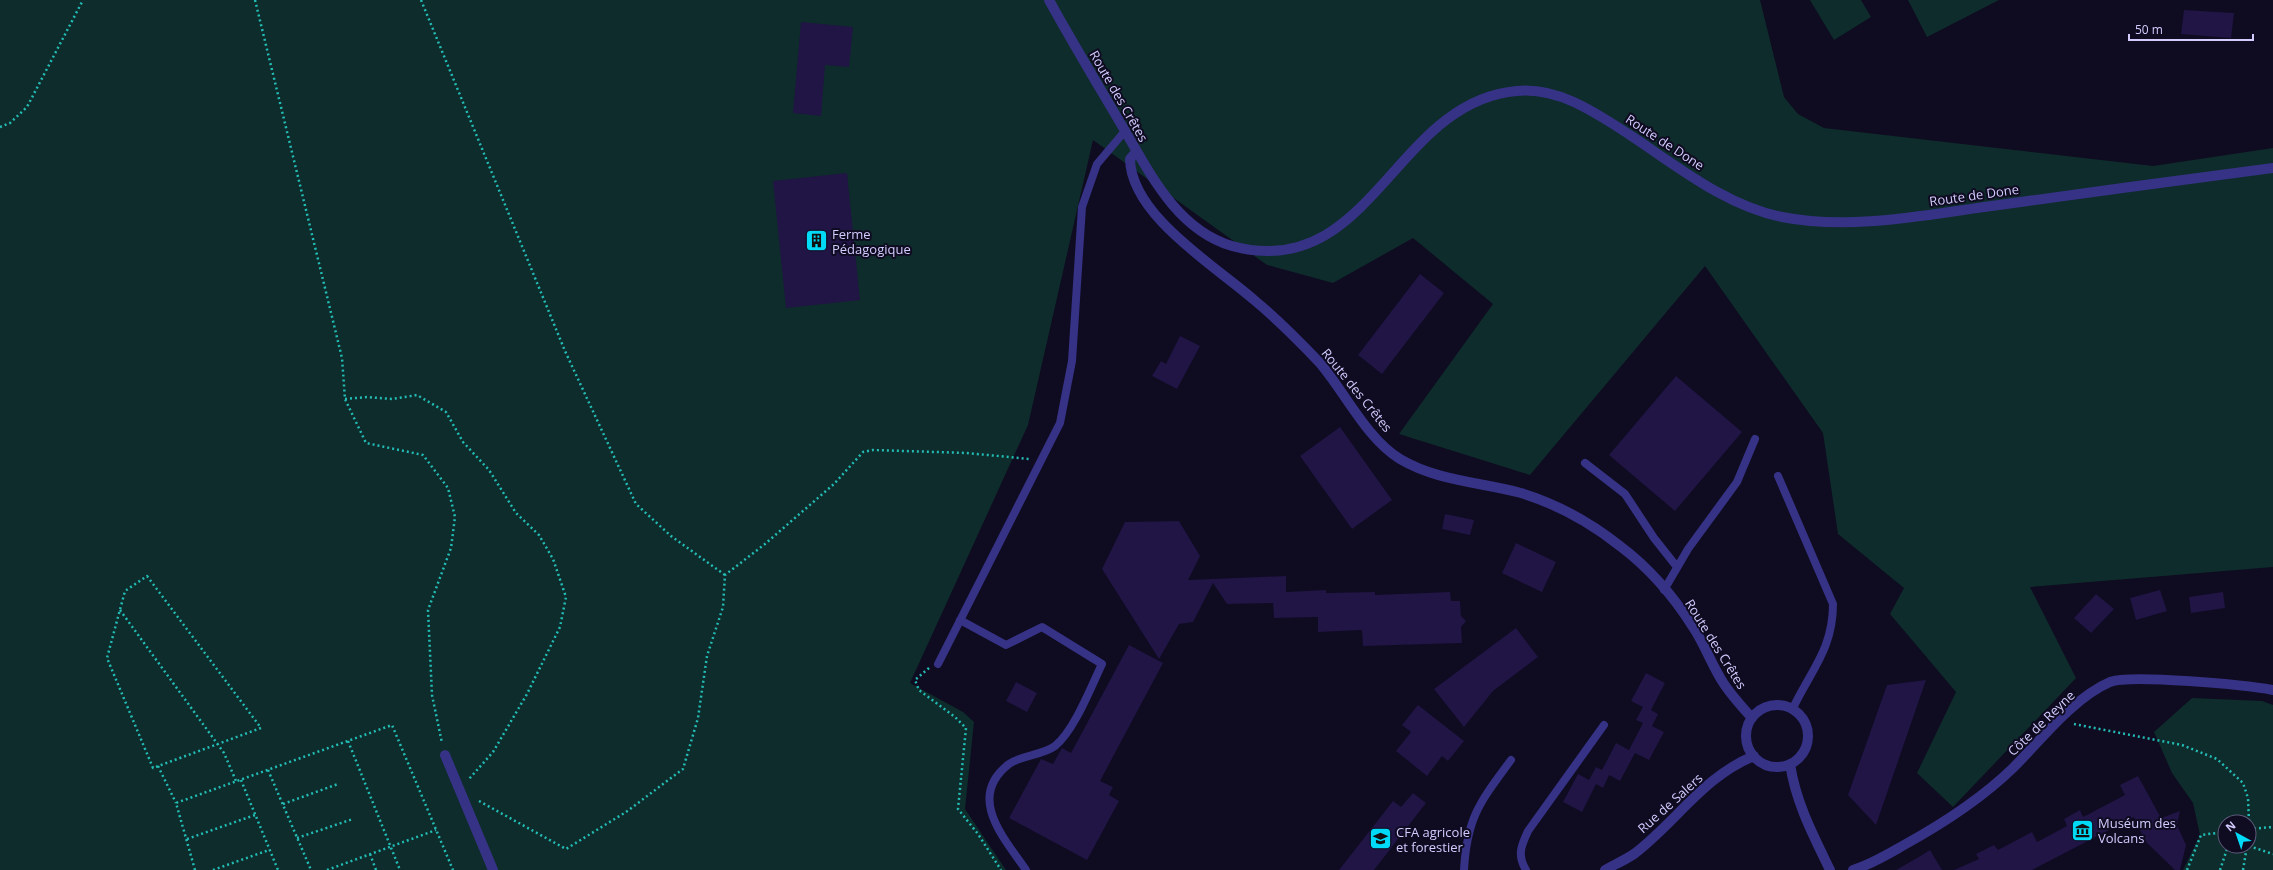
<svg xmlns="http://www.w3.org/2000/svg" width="2273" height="870" font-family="'Open Sans',sans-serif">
<rect width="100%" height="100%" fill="#0f0b21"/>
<!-- green -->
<path fill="#0e2c2b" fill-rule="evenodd" d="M0,0H1760L1784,97L1798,114L1824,128L2153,166L2273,148V567L2030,587L2076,678L1953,807L1917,773L1956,692L1890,614L1904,588L1838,534L1823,433L1705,266L1530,475L1399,434L1493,304L1413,238L1333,283L1267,265L1093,140L1028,425L910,683L963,712L974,722L965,809L1006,870H0Z
M1810,0H1861L1871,17L1834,40Z
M1908,0H1999L1927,37Z
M2192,698L2262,701L2273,705V870H2183L2200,835L2193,803L2172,773L2154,732ZM2225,822H2249V846H2225Z"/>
<!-- building -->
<path fill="#201544" d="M2184,10L2234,13L2231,38L2181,34Z
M801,22L853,27L849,67L825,65L821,116L793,113Z
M847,173L860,300L786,308L773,181Z
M1420,274L1444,293L1382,374L1358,355Z
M1180,336L1200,346L1177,389L1152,376L1161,361L1166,364Z
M1676,376L1742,432L1675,511L1609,455Z
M1340,427L1392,500L1352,529L1300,456Z
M1445,514L1474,520L1470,535L1442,529Z
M1179,521L1200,556L1188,580L1286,576V592L1326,590V593L1375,592V595L1450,592L1451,601H1460L1461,616L1466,621L1461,627L1462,643L1363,646L1362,630L1318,632V617L1274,618L1273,603L1227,604L1213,583L1193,622L1179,624L1159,659L1102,569L1125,522Z
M1516,543L1556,562L1542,592L1502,573Z
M2160,590L2167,611L2136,620L2130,598Z
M2223,592L2225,608L2191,613L2189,597Z
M2096,594L2114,609L2091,633L2074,618Z
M1516,628L1538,657L1493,691L1464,727L1434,689Z
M1129,645L1163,663L1100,781L1113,787L1109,795L1119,801L1087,860L1009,818L1041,759L1053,764L1062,748L1071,753Z
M1646,673L1665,683L1651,710L1658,714L1652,726L1664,732L1649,760L1635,753L1620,781L1609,775L1603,788L1596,784L1582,812L1563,802L1578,774L1589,780L1596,767L1602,770L1616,743L1629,750L1643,723L1636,720L1643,707L1631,701Z
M1926,680L1876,825L1848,795L1887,685Z
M1016,682L1037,693L1027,712L1006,701Z
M1418,705L1464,741L1448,761L1442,756L1427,776L1396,751L1411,732L1402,725Z
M2138,776L2161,818L2180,811L2177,825L2186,845L2180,870H2175L2145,841L2134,817L2032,870H1954L1979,859L1976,854L1994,845L1998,850L2032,832L2037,842L2067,826L2064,819L2080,810L2083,817L2125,795L2120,785Z
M1413,793L1426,803L1374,870H1339L1393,801L1401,807Z
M1930,850L1942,870H1896L1922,855Z"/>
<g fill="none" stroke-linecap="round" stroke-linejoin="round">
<!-- path -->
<path stroke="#23bcb5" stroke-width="2.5" stroke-dasharray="2 3" stroke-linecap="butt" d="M255,0L342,358L345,399L366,443L423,455L448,488L455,517L451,548L428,610L432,695L442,743
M421,0L565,351L636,504L671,536L725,575
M0,127L10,123L27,107L83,0
M345,399L367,397L392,399L417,395L446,412L463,442L489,470L516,513L539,535L553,559L566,597L560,627L527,694L493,752L469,779
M147,576L261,728L153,768L107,658L125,591Z
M120,610L224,753L236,781
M929,668L915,680L919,690L955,717L966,728L958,809L978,834L1001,870
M2074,724L2182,745L2217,759L2243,783L2248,798L2249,822
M348,741L400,870
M158,766L176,803
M268,770L311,870
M241,780L278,870
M479,801L566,849L626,812L683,769L698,718L707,656L723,607L725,575L765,544L834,484L863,452L873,450L967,453L1029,459
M283,804L338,784
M2249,824V836
M2249,829L2273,827
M297,838L353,819
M187,839L255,815
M2249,846L2273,854
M370,854L376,870
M195,870L176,803L392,725L453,870
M213,870L269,850
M327,870L436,830
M2187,870L2201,835L2225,832
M2220,870L2228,846
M2243,870L2247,846"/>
<!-- service -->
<path stroke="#363285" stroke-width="8" d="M1585,463L1625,494L1654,538L1677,567
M1778,476L1833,604C1833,649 1811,670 1793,708
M1664,590L1688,549L1737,482L1755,439
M960,620L1006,645L1042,627L1102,664C1091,687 1074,731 1055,746C1043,755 1022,755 1009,764C966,797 1004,838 1026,870
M938,664L1060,423L1072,361L1082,207L1097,164L1125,131
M1464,870C1467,816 1481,801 1511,760
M1526,870C1517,855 1521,846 1528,831L1604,725"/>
<!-- minor -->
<path stroke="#363285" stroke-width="10" d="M1136,152L1130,159C1131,215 1214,265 1253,299C1276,318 1298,340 1319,362C1345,392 1366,438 1400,459C1437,481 1480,482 1521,493C1557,504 1591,523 1620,546C1648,567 1674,597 1693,627C1705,645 1712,666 1724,684C1732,696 1742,707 1752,718
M1746 736a31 31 0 1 1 62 0a31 31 0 1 1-62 0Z
M445,755L493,870
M1790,764C1796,803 1813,835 1830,870
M1605,870C1614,865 1625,860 1634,854C1676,822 1704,776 1754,756
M1853,870C1872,864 1888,854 1904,845C1944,823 1981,799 2013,768C2041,740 2073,698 2110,682C2130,674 2247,685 2273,690"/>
<!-- tertiary -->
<path stroke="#363285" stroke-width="10" d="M1049,0C1071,40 1095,80 1118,119C1147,167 1174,229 1232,246C1371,284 1394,101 1517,91C1559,87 1596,113 1630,135C1677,166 1726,206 1782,217C1853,231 1929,214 1999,205C2090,192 2182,180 2273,168"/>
</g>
<!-- icons -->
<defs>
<symbol id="building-square" viewBox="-11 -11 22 22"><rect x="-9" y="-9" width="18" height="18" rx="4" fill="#00daf7" stroke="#0f0b21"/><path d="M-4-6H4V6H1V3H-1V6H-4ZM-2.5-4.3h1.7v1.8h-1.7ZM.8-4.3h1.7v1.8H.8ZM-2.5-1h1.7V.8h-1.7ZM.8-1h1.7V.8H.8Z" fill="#111"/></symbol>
<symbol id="museum-square" viewBox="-11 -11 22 22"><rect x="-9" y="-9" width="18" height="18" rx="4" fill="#00daf7" stroke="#0f0b21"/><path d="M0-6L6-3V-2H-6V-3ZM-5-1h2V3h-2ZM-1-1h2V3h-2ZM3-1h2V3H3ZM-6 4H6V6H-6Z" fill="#111"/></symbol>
<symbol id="university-square" viewBox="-11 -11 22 22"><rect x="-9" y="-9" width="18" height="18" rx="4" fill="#00daf7" stroke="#0f0b21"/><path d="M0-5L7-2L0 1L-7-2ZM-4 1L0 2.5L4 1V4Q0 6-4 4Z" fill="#111"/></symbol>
</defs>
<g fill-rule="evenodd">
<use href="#building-square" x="804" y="228" width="25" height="25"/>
<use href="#museum-square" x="2070" y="818" width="25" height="25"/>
<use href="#university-square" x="1368" y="826" width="25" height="25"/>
</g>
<g text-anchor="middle" stroke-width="4" stroke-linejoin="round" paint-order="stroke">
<!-- street labels -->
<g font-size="13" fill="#d2ccff" stroke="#0f0b21">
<text transform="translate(1119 96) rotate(60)" y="5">Route des Crêtes</text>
<text transform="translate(1665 142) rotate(33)" y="5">Route de Done</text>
<text transform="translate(1974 195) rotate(-8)" y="5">Route de Done</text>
<text transform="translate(1357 390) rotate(51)" y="5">Route des Crêtes</text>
<text transform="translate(1716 644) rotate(58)" y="5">Route des Crêtes</text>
<text transform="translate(2041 723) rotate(-44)" y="5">Côte de Reyne</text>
<text transform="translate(1670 803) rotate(-42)" y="5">Rue de Salers</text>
</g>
<!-- poi labels -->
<g font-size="13" fill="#d2ccff" stroke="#0f0b21" text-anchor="start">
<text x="832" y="239">Ferme<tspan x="832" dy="15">Pédagogique</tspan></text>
<text x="2098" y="828">Muséum des<tspan x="2098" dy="15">Volcans</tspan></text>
<text x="1396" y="837">CFA agricole<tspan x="1396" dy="15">et forestier</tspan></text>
</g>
</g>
<!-- north arrow -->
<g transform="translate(2237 834) rotate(320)"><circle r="19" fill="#0f0b21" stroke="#5d587a"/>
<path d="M0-3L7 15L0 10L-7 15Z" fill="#00daf7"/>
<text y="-6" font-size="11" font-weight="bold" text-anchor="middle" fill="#d2ccff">N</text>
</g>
<!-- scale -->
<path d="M2129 34v6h124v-6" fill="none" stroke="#d2ccff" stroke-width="2"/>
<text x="2135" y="34" font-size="12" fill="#d2ccff" stroke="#0f0b21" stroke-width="3" paint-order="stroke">50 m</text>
</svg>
